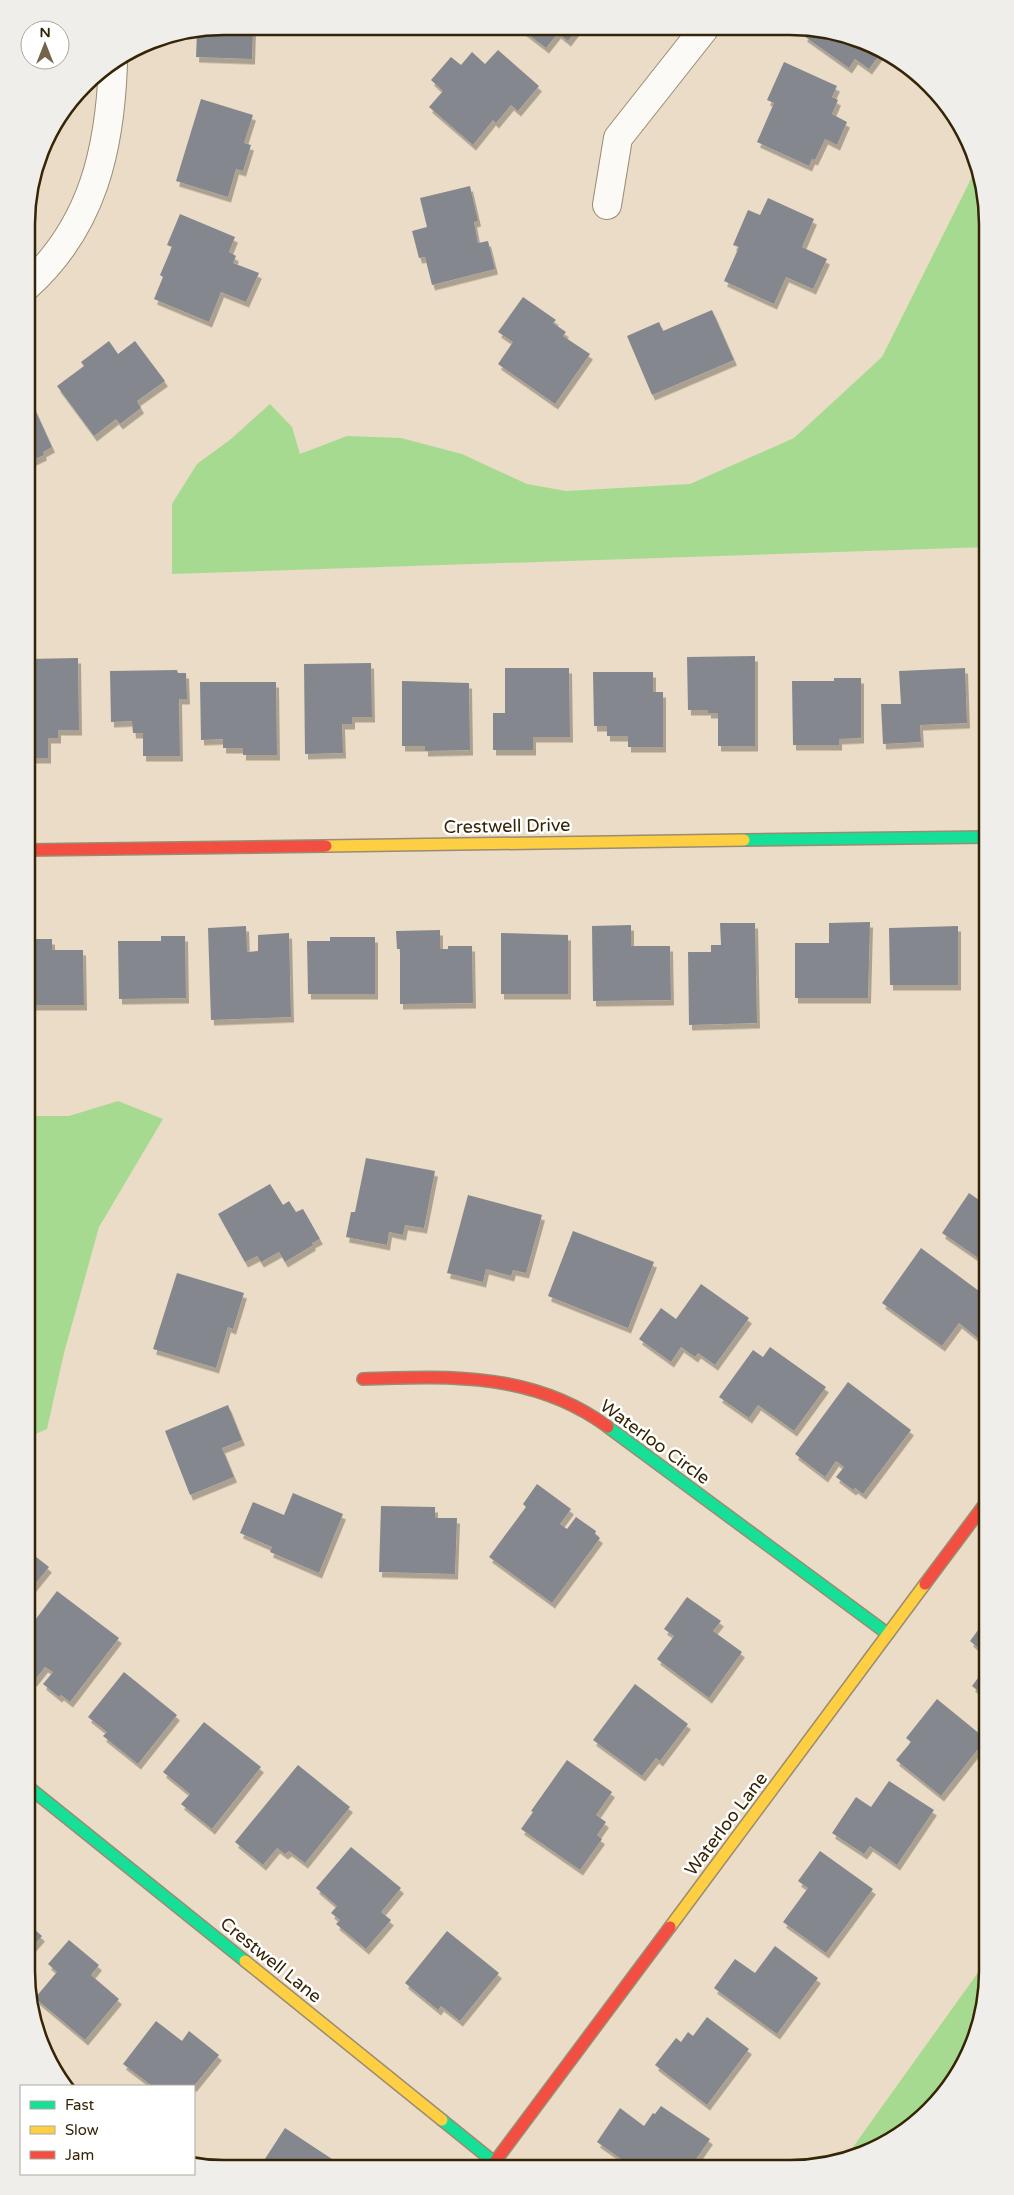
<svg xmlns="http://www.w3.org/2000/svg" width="1014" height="2195" font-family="'Varela Round',sans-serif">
<defs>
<filter id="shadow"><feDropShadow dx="3" dy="5.5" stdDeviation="0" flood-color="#0004"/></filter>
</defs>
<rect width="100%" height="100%" fill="#eadcc6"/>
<!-- water -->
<path fill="#a7da91" d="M978,165L981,172L988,224V547L172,574V504L197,464L231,439L270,404L292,427L300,454L347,436L401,438L462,454L527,484L566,491L690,484L794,438L882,357Z
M118,1101L163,1119L99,1227L64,1353L47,1429L26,1438V1116H69Z
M987,1960V1984L973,2047L947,2092L900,2136L843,2161Z"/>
<!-- building -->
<path fill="#84888e" filter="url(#shadow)" d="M224,26H253L252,59L196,57L197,32Z
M520,28H578L568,41L558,33L546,48Z
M808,30H828L883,50L869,69L855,59L849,68L804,36Z
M498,50L539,86L518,111L511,105L496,123L493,120L473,145L429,107L443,91L431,80L451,57L461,65L472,52L485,64Z
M784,62L837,86L832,97L838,100L832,114L847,122L837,145L825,139L815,160L812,159L809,166L757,142L774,103L767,100Z
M201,99L253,115L244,143L251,145L243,171L236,169L228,197L176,181Z
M470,186L478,221L474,222L478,243L488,241L495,269L432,285L425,257L419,258L412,231L427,227L420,198Z
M768,198L814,219L802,247L827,259L813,289L786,277L774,304L724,281L739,247L733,245L748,210L760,215Z
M180,214L235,237L229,252L236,256L233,263L259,273L246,302L221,292L209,322L154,299L163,277L160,275L172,247L167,245Z
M523,297L556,320L553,323L566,332L563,336L590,354L555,404L498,364L513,342L498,332Z
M712,310L734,360L652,395L627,336L659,322L663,331Z
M109,341L118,354L135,341L165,381L137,401L141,408L120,424L116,419L94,436L57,386L84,366L81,362Z
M27,392L52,447L43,452L44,455L27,463Z
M27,470L32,483L27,486Z
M755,656V746H718V713H708V710H688L687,657Z
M78,658L79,730H58V738H48V758H27V659Z
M371,663L372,717H352V724H342L343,753L305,754L304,664Z
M505,668H569L570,737H533V750H493V713H505Z
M965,668L967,723L920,725L921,742L883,744L881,704H901L899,671Z
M177,670L178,673H186L187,699H179L180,756H143V733H133L132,721L111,722L110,671Z
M593,672H653V692H663V747H628V736H607V726H594Z
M834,678H861V738L839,739V745H793L792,681H834Z
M402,681L469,683L470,750L425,751V746H402Z
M200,682H276L277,755H243V748H223V739L201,740Z
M982,705H988V741H982Z
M988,920V997H984L981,921Z
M870,922L868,998H795V943H829V923Z
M720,923H755L757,1023L689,1025L688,952H711V945H721Z
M631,925V946H670L671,1000L593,1001L592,926Z
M246,926L247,952L258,951V935L289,933L291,1017L211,1020L208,928Z
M958,926V985H890L889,928Z
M440,930V949H448V946H472L473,1003L400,1004V949H397L396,931Z
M501,933L568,935V994H501Z
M161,936H185L186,998L119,999L118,941H161Z
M330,937H375V994H308L307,941H330Z
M27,939H52V950H83L84,1005H29Z
M366,1158L435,1171L424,1228L405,1225L403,1235L389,1232L387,1245L346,1237L351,1212H355Z
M270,1184L283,1205L289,1201L296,1212L303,1209L320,1239L312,1243L313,1245L285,1262L279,1252L261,1262L257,1256L245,1262L218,1214Z
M988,1186L987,1251V1264L942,1233L969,1193L979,1200Z
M468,1195L542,1215L526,1273L513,1270L511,1276L486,1269L483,1282L447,1273Z
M573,1231L654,1262L628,1328L548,1296Z
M921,1248L987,1297V1328L979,1339L959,1323L942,1346L882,1303Z
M177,1273L244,1293L233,1329L228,1327L216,1368L153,1349Z
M701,1284L749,1318L715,1365L698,1353L695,1357L681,1347L671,1362L639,1339L661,1308L676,1319Z
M770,1347L826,1387L794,1431L758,1405L749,1418L719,1397L753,1350L763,1357Z
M848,1382L911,1430L863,1494L855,1488L853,1490L836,1477L844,1467L836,1461L825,1477L795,1454Z
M228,1405L242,1440L222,1448L234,1477L190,1495L165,1431Z
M537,1484L571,1509L560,1524L567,1529L576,1517L596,1531L595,1534L600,1538L552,1603L489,1557L526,1507L523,1504Z
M293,1493L343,1514L319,1573L270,1552L272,1547L240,1533L253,1502L284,1515Z
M381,1506L435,1507V1518H457L455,1574L379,1572Z
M26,1549L49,1567L26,1595Z
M57,1591L119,1638L70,1702L61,1695L59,1697L43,1684L53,1672L45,1667L34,1681L26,1676V1632Z
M687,1597L721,1621L713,1631L742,1652L709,1698L657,1659L674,1636L664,1629Z
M987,1618V1655L970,1641Z
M987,1666V1698L972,1686Z
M124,1672L177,1715L138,1764L103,1736L107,1732L88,1717Z
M635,1684L688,1724L660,1761L656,1758L642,1776L593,1740Z
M937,1699L986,1739L941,1796L896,1760L911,1742L906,1738Z
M204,1722L261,1767L212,1829L181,1804L190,1794L163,1772Z
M567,1760L612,1792L596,1815L606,1822L597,1835L602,1839L580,1870L521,1829L533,1812L531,1811Z
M298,1765L350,1807L305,1863L289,1851L285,1854L277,1848L263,1865L235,1842Z
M889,1781L934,1810L897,1865L870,1846L864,1854L832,1833L856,1797L871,1807Z
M351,1847L401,1888L381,1912L391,1920L366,1949L336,1924L340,1920L331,1913L337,1906L316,1888Z
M820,1851L873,1889L826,1953L783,1922L808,1888L798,1881Z
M26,1922L42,1936L26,1954Z
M447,1931L499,1973L460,2021L441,2006L438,2010L405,1983Z
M69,1940L99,1965L91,1975L119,1999L85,2040L35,1998L57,1972L48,1964Z
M775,1946L818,1978L777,2034L714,1988L735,1959L755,1973Z
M707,2017L749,2049L707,2105L655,2065L676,2038L681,2042L688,2032L693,2036Z
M156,2021L182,2041L189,2031L219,2055L194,2086H152L123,2064Z
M661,2106L710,2139L690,2168H634L597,2142L620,2108L644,2126L653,2113L655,2114Z
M285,2128L338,2163L336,2166L261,2165Z"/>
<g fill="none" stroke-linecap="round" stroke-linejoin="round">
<defs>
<path id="street" d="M607,205L618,138L704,29
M27,286C93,226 110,149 113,64"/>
<path id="fast" d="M744,840L988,837
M608,1427L888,1634
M26,1785L245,1961
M442,2120L494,2162"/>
<path id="slow" d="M326,846L744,840
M670,1927L925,1584
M245,1961L442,2120"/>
<path id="jam" d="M27,850L326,846
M363,1379C450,1376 534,1372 608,1427
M925,1584L987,1501
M491,2167L670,1927"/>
</defs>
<!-- street casing -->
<use href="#street" stroke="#998c71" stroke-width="30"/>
<!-- fast casing -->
<use href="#fast" stroke="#998c71" stroke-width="14"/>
<!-- slow casing -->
<use href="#slow" stroke="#998c71" stroke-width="14"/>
<!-- jam casing -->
<use href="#jam" stroke="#998c71" stroke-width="14"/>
<!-- street -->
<use href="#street" stroke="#fcfaf6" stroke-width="28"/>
<!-- fast -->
<use href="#fast" stroke="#16e098" stroke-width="11"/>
<!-- slow -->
<use href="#slow" stroke="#ffcf43" stroke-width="11"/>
<!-- jam -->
<use href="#jam" stroke="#f24e42" stroke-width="11"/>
</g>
<g text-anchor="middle" stroke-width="5" stroke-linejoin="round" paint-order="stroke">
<!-- street labels -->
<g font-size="18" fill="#352506" stroke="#fff">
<text transform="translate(507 826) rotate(-1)" y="6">Crestwell Drive</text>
<text transform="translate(655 1442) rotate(36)" y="6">Waterloo Circle</text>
<text transform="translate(726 1824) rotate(-53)" y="6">Waterloo Lane</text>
<text transform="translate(271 1960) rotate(39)" y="6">Crestwell Lane</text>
</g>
</g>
<!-- crop -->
<path d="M0 0H1014V2195H0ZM224 35H790A189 189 0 0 1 979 224V1971A189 189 0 0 1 790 2160H224A189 189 0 0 1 35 1971V224A189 189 0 0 1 224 35Z" fill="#efeeeb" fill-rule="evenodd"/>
<path fill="none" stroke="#352506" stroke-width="2.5" d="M224 35H790A189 189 0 0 1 979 224V1971A189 189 0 0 1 790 2160H224A189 189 0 0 1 35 1971V224A189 189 0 0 1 224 35Z"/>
<!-- legend -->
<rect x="20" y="2085" width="175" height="90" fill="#ffffff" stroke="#aea89b"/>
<rect x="30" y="2101" width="25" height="8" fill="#16e098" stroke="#aea89b"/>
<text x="65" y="2110" font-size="15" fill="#352506">Fast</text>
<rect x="30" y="2126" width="25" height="8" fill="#ffcf43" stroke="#aea89b"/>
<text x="65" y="2135" font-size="15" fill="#352506">Slow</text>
<rect x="30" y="2151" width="25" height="8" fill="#f24e42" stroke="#aea89b"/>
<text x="65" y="2160" font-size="15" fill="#352506">Jam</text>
<!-- north arrow -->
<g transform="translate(45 45)"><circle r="24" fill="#ffffff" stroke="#aea89b"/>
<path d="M0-4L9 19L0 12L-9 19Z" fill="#746549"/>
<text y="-8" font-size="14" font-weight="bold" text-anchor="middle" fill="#352506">N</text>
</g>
</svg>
